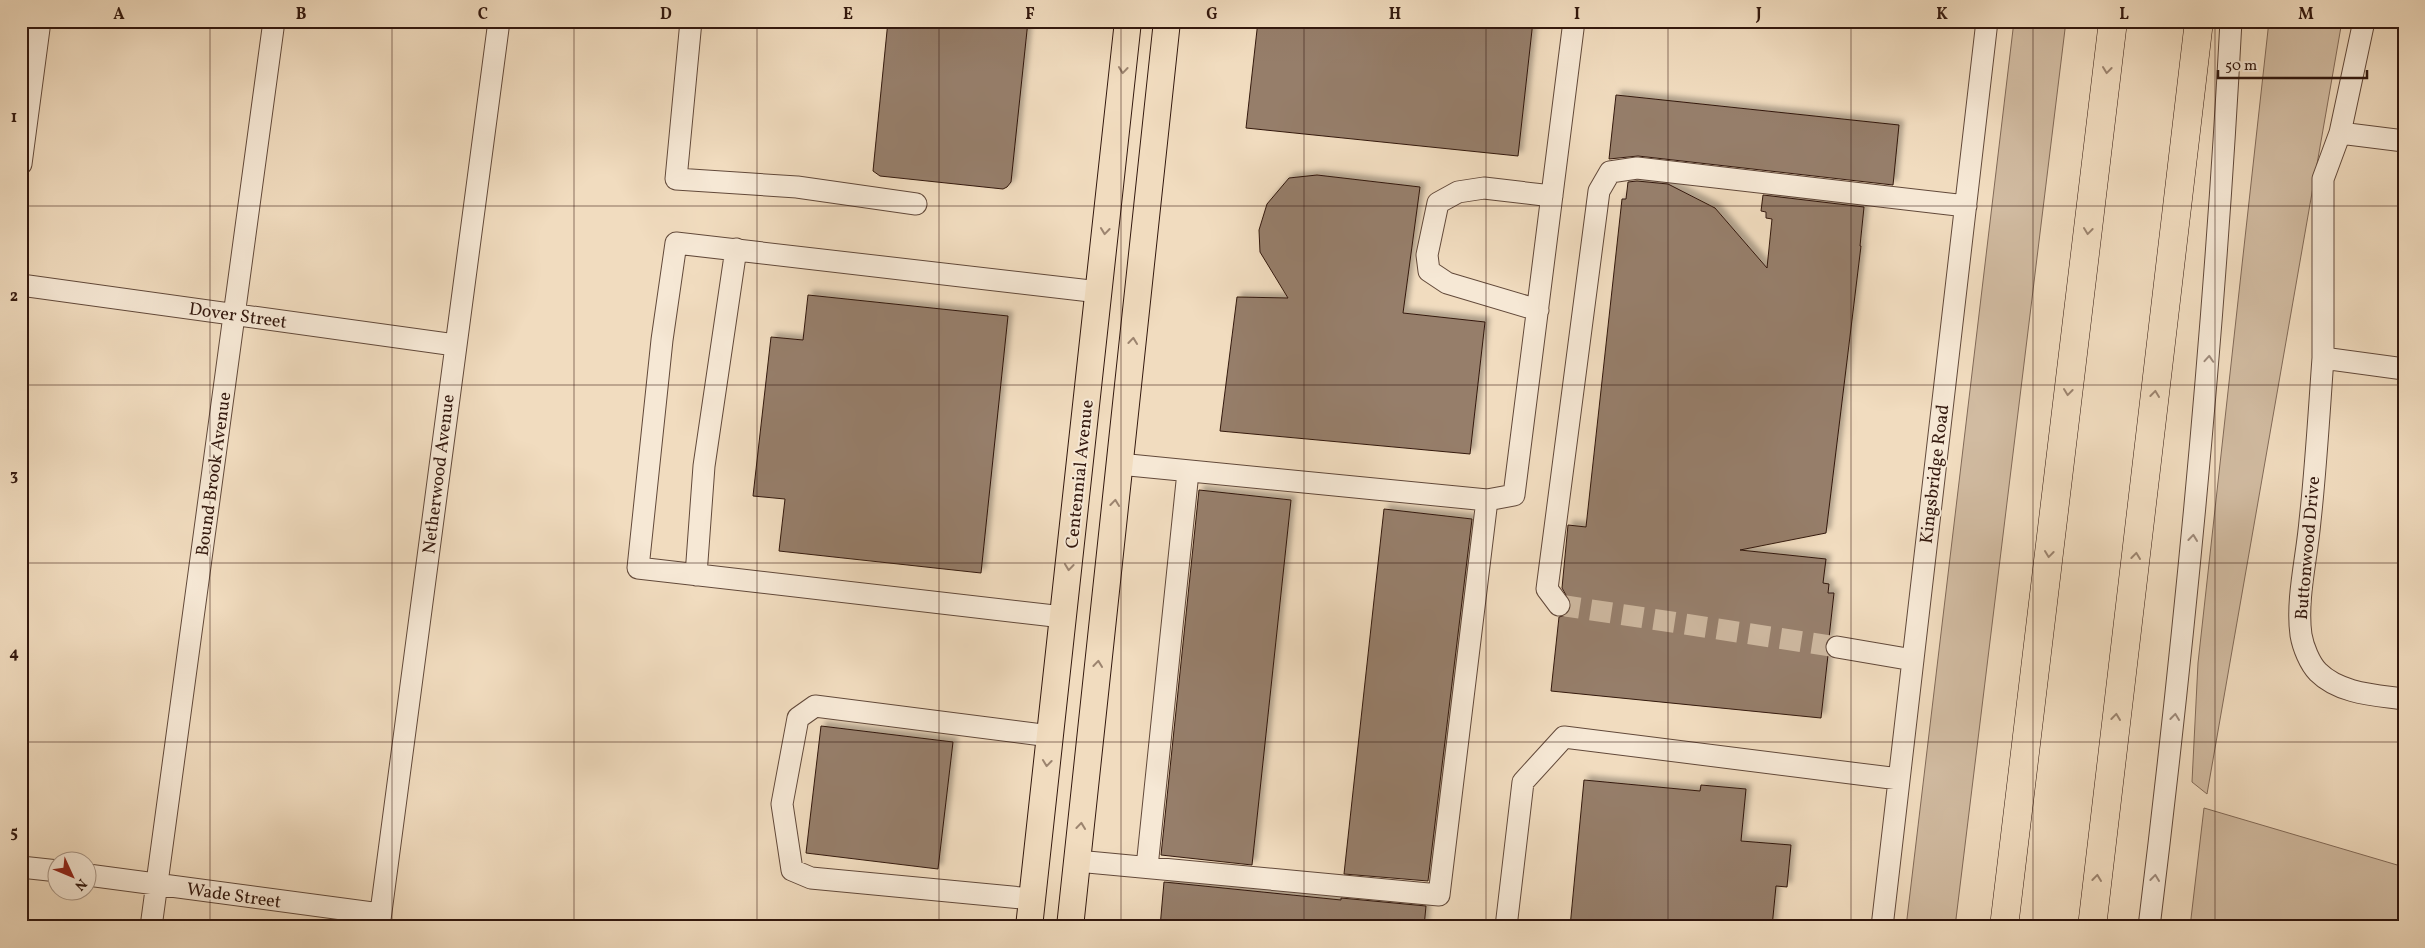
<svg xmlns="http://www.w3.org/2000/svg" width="2425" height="948" font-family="Vollkorn,serif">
<defs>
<filter id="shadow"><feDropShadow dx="4.5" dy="-4.5" stdDeviation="2.5" flood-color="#0004"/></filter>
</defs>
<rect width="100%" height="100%" fill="#f1dcbf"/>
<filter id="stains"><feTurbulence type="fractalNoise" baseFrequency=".004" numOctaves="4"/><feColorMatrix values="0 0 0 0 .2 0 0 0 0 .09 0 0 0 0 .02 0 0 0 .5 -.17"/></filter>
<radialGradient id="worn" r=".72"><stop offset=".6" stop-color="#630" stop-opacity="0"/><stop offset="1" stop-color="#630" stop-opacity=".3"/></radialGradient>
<!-- green -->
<path fill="#d1bba1" stroke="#826a58" d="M2014,21H2066L1955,927H1906Z
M2269,21H2342L2207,794L2192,782L2198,663Z
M2204,808L2404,867V927H2190Z"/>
<!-- building -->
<path fill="#967e6a" stroke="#33180e" filter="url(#shadow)" d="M888,21H1028L1011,182L1007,187L1003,189L880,176L873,171Z
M1258,21H1533L1518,156L1246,128Z
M1616,95L1899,125L1893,185L1638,156L1609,159Z
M1317,175L1420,187L1403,313L1485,322L1470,454L1220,431L1237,297L1288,298L1260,252L1259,230L1267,204L1289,178Z
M1637,181L1668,184L1715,208L1767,268L1772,219L1766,218V212L1761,211L1763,195L1864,207L1860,246H1861L1826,533L1740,550L1826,559L1823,583L1829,584L1828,593H1834L1829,638L1825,645L1828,655L1821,718L1551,691L1559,617L1567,615L1571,604L1562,588L1568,525L1586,527L1622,199H1626L1628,182Z
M808,295L1008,316L981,573L779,551L785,499L753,496L771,337L803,340Z
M1199,490L1291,500L1252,865L1161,855Z
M1384,509L1472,519L1428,881L1344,874Z
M821,726L953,742L938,869L806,853Z
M1584,780L1700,791L1701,785L1746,789L1741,841L1791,845L1787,887L1776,886L1772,927H1570Z
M1164,882L1341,900V898L1426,906L1424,927H1160Z"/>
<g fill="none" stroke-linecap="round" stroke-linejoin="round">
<!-- minor-tunnel -->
<path stroke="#cbb59c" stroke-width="21" stroke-dasharray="21 11" stroke-linecap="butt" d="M1559,605L1837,647"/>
<defs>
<path id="minor" d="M691,21L676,179L797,187L916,204
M2340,133L2404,141
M21,164L40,21
M21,285L455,345
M1538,310L1447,283L1429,271L1427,255L1438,203L1458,192L1484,188L1552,196
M2323,358V179L2340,133L2364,21
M2404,369L2323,358C2319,413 2316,467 2310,521C2307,557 2296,600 2301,635C2303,647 2310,664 2318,672C2340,694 2376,695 2404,699
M1119,464L1487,500L1514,495L1574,21
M696,575L704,466L736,249
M1559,605L1547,589L1599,191L1610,172L1637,168L1966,206
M1063,617L638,568L662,340L676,243L1099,292
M1837,647L1913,660
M1077,861L1439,895L1487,500
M21,867L58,871
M1147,867L1188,472
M88,875L380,914
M1032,899L811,878L792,870L782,804L798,718L815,706L1050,736
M151,927L274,21
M379,927L499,21
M1506,927L1523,782L1564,737L1899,779
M1882,927L1987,21
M2149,927C2186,626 2215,324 2231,21"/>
<path id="major" d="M1029,927L1128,21
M1070,927L1167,21"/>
<path id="highway" d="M2004,927L2113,21
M2092,927L2199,21"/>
</defs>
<!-- minor casing -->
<use href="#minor" stroke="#62493a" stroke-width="23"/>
<!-- major casing -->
<use href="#major" stroke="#33180e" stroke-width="28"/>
<!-- highway casing -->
<use href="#highway" stroke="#33180e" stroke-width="29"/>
<!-- minor -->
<use href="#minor" stroke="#f6e8d5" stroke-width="21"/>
<!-- major -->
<use href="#major" stroke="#f1dcbf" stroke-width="26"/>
<!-- highway -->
<use href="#highway" stroke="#f1dcbf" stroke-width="28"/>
</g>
<!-- one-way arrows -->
<defs><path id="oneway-chevron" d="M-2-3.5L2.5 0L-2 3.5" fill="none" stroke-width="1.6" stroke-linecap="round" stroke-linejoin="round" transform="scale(1.25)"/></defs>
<g stroke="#9c846f">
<use href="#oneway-chevron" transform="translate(1123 70) rotate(96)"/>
<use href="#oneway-chevron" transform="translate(2107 70) rotate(97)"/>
<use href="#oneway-chevron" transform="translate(1105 231) rotate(96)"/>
<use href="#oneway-chevron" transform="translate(2088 231) rotate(97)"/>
<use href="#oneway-chevron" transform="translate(1133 341) rotate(-84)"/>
<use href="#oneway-chevron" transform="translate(2068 392) rotate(97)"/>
<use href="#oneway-chevron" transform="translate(2155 394) rotate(-83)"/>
<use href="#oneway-chevron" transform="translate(1115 503) rotate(-84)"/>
<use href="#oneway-chevron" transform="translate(2049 554) rotate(97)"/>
<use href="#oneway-chevron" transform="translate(2136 556) rotate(-83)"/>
<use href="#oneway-chevron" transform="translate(1069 567) rotate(96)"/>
<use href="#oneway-chevron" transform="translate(1098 664) rotate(-84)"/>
<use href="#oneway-chevron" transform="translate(2116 717) rotate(-83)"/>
<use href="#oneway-chevron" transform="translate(1047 763) rotate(96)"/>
<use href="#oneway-chevron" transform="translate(1081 826) rotate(-84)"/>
<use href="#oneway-chevron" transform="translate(2097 878) rotate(-83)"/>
</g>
<g stroke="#9e8a7b">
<use href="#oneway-chevron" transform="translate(2209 359) rotate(-86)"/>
<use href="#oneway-chevron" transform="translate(2193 538) rotate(-84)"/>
<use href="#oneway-chevron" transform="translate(2175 717) rotate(-83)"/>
<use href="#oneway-chevron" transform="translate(2155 878) rotate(-83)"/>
</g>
<!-- grid -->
<path fill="none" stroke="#33180e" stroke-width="1" stroke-opacity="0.55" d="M210,21V927M392,21V927M574,21V927M757,21V927M939,21V927M1121,21V927M1304,21V927M1486,21V927M1668,21V927M1851,21V927M2033,21V927M2215,21V927M21,206H2404M21,385H2404M21,563H2404M21,742H2404"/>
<g text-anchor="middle" stroke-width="4" stroke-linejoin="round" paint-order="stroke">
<!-- street labels -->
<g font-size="18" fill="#33180e" stroke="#f6e8d5">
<text transform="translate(238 315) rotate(8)" y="6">Dover Street</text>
<text transform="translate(213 474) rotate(-82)" y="6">Bound Brook Avenue</text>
<text transform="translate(438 474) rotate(-83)" y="6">Netherwood Avenue</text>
<text transform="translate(1079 474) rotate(-84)" y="6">Centennial Avenue</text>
<text transform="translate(1934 474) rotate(-83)" y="6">Kingsbridge Road</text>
<text transform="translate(2307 548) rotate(-85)" y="6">Buttonwood Drive</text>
<text transform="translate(234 895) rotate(8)" y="6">Wade Street</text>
</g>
</g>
<!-- margin -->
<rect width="2425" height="948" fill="none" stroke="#f1dcbf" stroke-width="55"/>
<!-- north arrow -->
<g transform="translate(72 876) rotate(134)"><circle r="24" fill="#f6e8d5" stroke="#a89585"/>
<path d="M0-4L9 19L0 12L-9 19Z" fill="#8f2418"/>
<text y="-8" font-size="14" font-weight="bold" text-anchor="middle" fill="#33180e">N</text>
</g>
<!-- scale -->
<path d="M2218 70v8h149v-8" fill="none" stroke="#33180e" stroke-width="2.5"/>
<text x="2225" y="70" font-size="15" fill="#33180e" stroke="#f6e8d5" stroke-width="4" paint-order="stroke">50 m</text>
<rect x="28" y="28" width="2370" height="892" fill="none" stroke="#33180e" stroke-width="2"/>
<g font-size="16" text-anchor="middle" font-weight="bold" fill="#33180e">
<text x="119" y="19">A</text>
<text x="301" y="19">B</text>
<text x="483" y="19">C</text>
<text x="666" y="19">D</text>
<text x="848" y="19">E</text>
<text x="1030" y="19">F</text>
<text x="1212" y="19">G</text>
<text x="1395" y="19">H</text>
<text x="1577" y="19">I</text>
<text x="1759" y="19">J</text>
<text x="1942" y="19">K</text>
<text x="2124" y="19">L</text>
<text x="2306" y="19">M</text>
<text x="14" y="122">1</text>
<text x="14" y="301">2</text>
<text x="14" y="480">3</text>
<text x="14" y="658">4</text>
<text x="14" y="837">5</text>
</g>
<rect width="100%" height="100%" filter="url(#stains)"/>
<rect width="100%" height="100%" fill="url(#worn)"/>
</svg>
